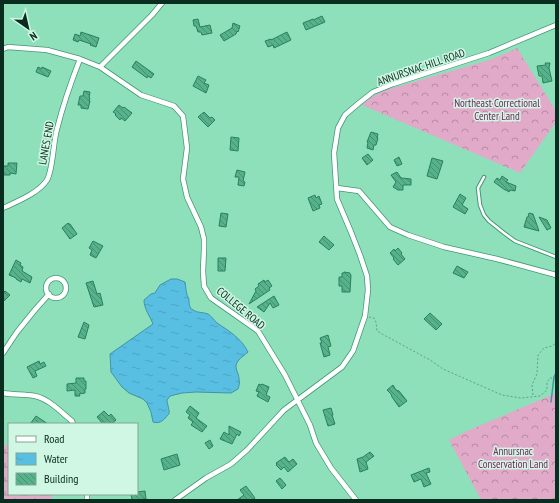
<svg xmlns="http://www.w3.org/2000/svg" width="559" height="503" font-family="'PT Sans Narrow',sans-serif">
<defs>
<pattern id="forest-crowns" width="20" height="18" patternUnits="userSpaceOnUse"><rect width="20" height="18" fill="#e1aac9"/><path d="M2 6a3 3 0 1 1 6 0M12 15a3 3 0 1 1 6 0" fill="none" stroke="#b58ba3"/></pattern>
<pattern id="wetland-marsh" width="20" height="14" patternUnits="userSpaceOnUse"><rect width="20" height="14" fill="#e1aac9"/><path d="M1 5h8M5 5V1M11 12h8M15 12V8" fill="none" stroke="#b58ba3"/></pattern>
<pattern id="water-ripples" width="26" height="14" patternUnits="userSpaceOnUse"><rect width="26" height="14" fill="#59bfe2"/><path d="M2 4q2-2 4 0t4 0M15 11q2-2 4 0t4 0" fill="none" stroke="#4ca4c1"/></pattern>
<pattern id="building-back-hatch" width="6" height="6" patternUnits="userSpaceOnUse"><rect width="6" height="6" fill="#55b28a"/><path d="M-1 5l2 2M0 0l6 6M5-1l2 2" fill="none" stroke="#459170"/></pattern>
</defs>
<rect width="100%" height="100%" fill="#8de0ba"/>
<!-- forest -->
<path fill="url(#forest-crowns)" d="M517,48L556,111V122L520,173L362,105L373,96L386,90L489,60L504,54Z
M556,393V500H481L449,440L467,431Z"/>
<!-- wetland -->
<path fill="url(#wetland-marsh)" d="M9,444V494H53L51,500H3V446Z"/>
<!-- water -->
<path fill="url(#water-ripples)" stroke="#4193a8" d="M171,279H177L185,282C186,288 186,295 189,299C189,303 189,308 193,310C197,313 203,312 208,314C211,316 214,320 217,323C229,331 241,338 248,352C245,355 241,357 238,361C233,368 239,372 239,379C240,383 239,386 238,389L231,393L196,392L182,393L170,396L167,400C167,403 170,412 169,413C169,414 168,415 167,416C163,421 159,424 153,422L151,412L147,403L143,399L129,393L122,387L111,372L110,354L153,324C150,316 144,309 144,300L151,294L155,293L160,285Z"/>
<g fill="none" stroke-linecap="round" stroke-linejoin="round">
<!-- stream -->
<path stroke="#4193a8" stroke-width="1.5" d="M551,402L554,377L556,373"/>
</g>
<!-- building -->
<path fill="url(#building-back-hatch)" stroke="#2a805e" d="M322,16L325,22L306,30L303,23L313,19V20Z
M198,19L200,27L210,25L212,33L202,35L201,32H198L196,26H194L193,20Z
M233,23L240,26L238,32L237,31L236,34L224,41L220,35L232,28Z
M81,32L99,38L96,47L90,45L91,44L79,40L78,42L73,40L75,34L80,36Z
M287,32L291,40L274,48L273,45L268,47L265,41L271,39V40Z
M136,61L154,74L151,78L148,76L147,78L132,67Z
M545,63H550L549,68L552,81L543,83L542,76H539L537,66L546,65Z
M38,67L42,69V67L51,71L48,77L36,72Z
M198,76L206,80L204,83L209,85L206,93L193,86Z
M84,91L90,92L89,98H90L89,101H90L88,109L81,108V105H78L80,96H83Z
M119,105L123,108L124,107L132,113L125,121L121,118L120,120L115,115L116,114L113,112Z
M204,112L210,118L212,117L215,120L208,127L198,117Z
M371,132L378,134L377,138H378L376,145H374L373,150L367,148L368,142H367Z
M231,137L239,138L238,151L230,150Z
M368,154L373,160L367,165L362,158Z
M399,157L402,164L397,166L394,160Z
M432,158L443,161L437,179L427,176Z
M8,163H17L16,174L10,173V175H3V166H8Z
M237,170L245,172L243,181L245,182L244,186L238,185L239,177H235Z
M397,172L401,178L411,179V185H403V190H398L393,187L396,182L391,175Z
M502,176L508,180L506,182L516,186L515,191L510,190L509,192L506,190H505L494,182L497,178L500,180Z
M460,194L466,198L462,205L468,209L465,214L453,207Z
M315,195L316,198L319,196L322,204L319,205L320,208L313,211L308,198Z
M221,213L228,214L226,227L219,226Z
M529,213L533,214L539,231L524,227L527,217H528Z
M539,217L547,220L551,228L547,230Z
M68,223L69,224H70L77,234L70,239L62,228Z
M324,236L334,245L329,250L319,242Z
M93,241L103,246L96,258L90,255L92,250L89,248Z
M398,248L402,253L401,254L405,259L398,265L393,259L394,258L390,253L394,249L395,251Z
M218,258H226L225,271H218Z
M16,260L21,263L20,265L23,267L22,271L32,277L30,283L22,279L21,282L16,279V278L9,275Z
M457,266L468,272L464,278L453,273Z
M344,272L350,273V274L351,275L350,292H342V286H339V277H342V273H344Z
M264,280L265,282L268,280L272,286L269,288L270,290L249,304L256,291L255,289L259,286L258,284Z
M93,281L97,294L100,293L103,305L94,307L86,283Z
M5,291L10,295L3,302V293Z
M274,296L279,305L273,308L270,303L264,312L257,307Z
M430,313L442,324L436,330L424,319Z
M84,322L89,325L85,339L78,337Z
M328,335L331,346L328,347L330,355L324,357L320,343H322L320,338Z
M39,361L40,364L44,362L46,366L35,371L37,376L33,378L27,367Z
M76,378H84V381H86V389H85V393L79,394L80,396H75V390L67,391V384L76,383Z
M259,384L261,385L262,384L269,387L266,395L270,397L268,402L257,396L259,392L256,391Z
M393,385L396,390L399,391L407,401L399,407L392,397L391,394L387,390Z
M190,406L199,413L196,418L207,426L202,432L191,425L193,422L188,418L190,415L186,412Z
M331,408L333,415H332L335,424L328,426L323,410Z
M104,411L109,416L111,414L116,420L111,424H103L97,417Z
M36,416L48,424H30Z
M229,426L241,432L239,436L237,434L232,444L220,439L224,432L229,435Z
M210,440L213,446L209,449L205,443Z
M370,452L374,456L366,462L368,469L360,472L357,459L363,457Z
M177,454L180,465L164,470L161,459Z
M285,457L289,462L293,459L297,464L288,472L284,467L281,470L276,465L277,464L276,463Z
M429,468L430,472L426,473L431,484L424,487L421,479L414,482L411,475Z
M280,478L286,485L282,489L276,481Z
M246,486L255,498L252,500H237L244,495L240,490Z
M145,491L146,499L132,500L131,494H137V492Z"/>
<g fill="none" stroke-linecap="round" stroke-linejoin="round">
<defs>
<path id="lane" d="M484,177L478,188L480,205L484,215L489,221L504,233L515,241L556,257"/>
<path id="street" d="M3,49L8,47L47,50L80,59L100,67L141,95L174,106L183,116L187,148L183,179L187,197L201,227L204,239V249L203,271L204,286L211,298L258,331L285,375L310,425L316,443L331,468L356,500
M100,67L152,15L162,3
M337,188L359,191L390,227L408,235L444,247L497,259L556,275
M3,208C16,202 39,193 47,180C53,170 53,143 57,129C63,105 71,82 80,59
M46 288a10 10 0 1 1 20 0a10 10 0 1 1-20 0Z
M3,353L17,332L34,311L49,294
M3,393C13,395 25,394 35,396C49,399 61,412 72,421L73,424
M87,500V494
M175,500L206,478L231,464L247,450L284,410L342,367L353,351L365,316L368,290L367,276L360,255L351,232L337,199L334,153L338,128L345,115L359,103L373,92L393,84L489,53L556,25"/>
</defs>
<!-- lane casing -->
<use href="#lane" stroke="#439673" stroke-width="4.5"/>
<!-- street casing -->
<use href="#street" stroke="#439673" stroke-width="6"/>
<!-- path -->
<path stroke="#5ea183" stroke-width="1" stroke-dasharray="2 2" stroke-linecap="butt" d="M369,317L374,318L376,322L377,331L384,335L430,360L443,369L502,395L521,398L540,396L547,390V382L550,378H556
M533,395L532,385L537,374L538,355L544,348L552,346L556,343"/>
<!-- lane -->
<use href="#lane" stroke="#fff" stroke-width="2.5"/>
<!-- street -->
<use href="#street" stroke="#fff" stroke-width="4.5"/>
</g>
<g text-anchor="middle" stroke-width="3" stroke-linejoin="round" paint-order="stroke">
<!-- street labels -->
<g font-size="11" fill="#092d1f" stroke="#d0f7e3">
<text transform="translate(421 67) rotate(-19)" y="4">ANNURSNAC HILL ROAD</text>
<text transform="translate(46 143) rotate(-80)" y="4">LANES END</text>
<text transform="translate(241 308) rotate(40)" y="4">COLLEGE ROAD</text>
</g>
<!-- park labels -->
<g font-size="11" fill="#77205b" stroke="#d0f7e3">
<text x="497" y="107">Northeast Correctional<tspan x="497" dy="13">Center Land</tspan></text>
<text x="513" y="455">Annursnac<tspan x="513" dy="13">Conservation Land</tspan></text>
</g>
</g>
<!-- border -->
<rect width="559" height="503" fill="none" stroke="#092d1f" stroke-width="8"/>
<!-- legend -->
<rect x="8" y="423" width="130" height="72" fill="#d0f7e3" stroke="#80a695"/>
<rect x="16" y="436" width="20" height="6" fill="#ffffff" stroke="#80a695"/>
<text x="44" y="443" font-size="12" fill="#092d1f">Road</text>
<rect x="16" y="453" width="20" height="12" fill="url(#water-ripples)" stroke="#80a695"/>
<text x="44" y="463" font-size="12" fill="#092d1f">Water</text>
<rect x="16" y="473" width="20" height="12" fill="url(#building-back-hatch)" stroke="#80a695"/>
<text x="44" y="483" font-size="12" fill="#092d1f">Building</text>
<!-- north arrow -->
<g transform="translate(28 28) rotate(146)" stroke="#d0f7e3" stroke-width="3" paint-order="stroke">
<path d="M0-3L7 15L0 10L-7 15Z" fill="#092d1f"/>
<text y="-6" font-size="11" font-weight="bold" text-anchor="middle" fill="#092d1f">N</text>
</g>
</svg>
